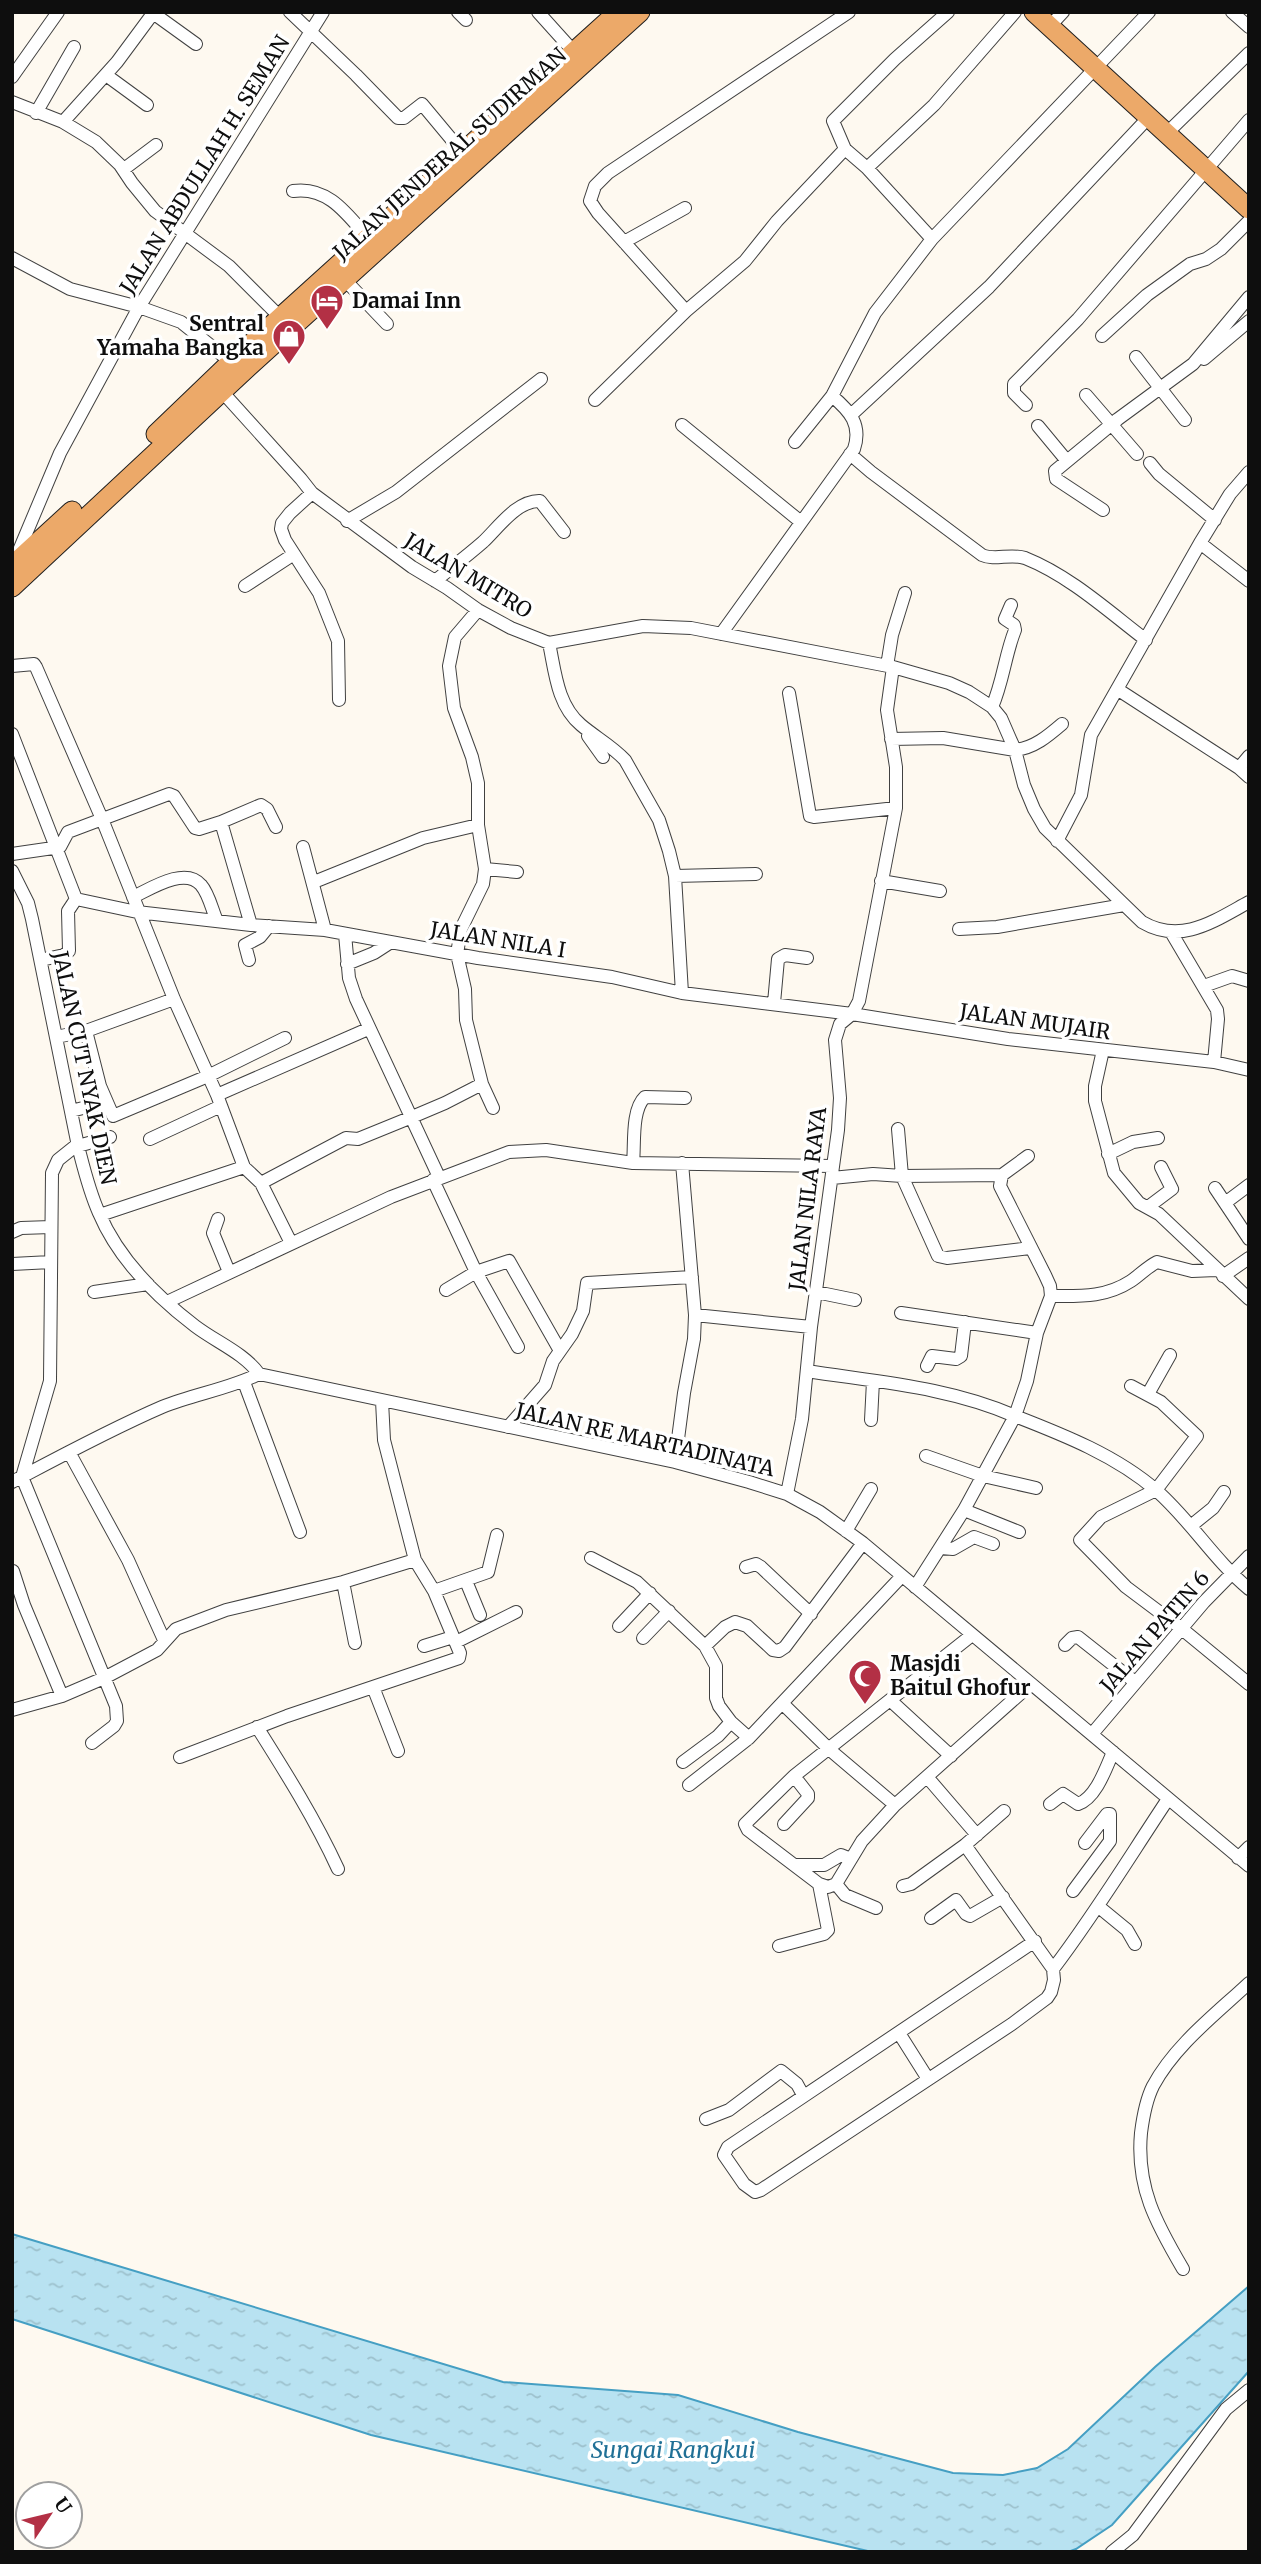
<svg xmlns="http://www.w3.org/2000/svg" width="1261" height="2564" font-family="Merriweather,serif">
<defs>
<pattern id="water-ripples" width="26" height="14" patternUnits="userSpaceOnUse" patternTransform="scale(1.75)"><rect width="26" height="14" fill="#b8e2f1"/><path d="M2 4q2-2 4 0t4 0M15 11q2-2 4 0t4 0" fill="none" stroke="#9dc1cd"/></pattern>
</defs>
<rect width="100%" height="100%" fill="#fef9f0"/>
<!-- water -->
<path fill="url(#water-ripples)" stroke="#459fc3" stroke-width="2" d="M12,2234L503,2382L678,2395L798,2432L953,2473L1003,2475L1037,2468L1068,2449L1155,2367L1249,2286V2371L1112,2525L1076,2549L1068,2552H872L371,2435L12,2319Z"/>
<g fill="none" stroke-linecap="round" stroke-linejoin="round">
<defs>
<path id="minor" d="M290,12L356,75L398,118H404L422,104L462,152
M458,12L466,20
M538,12L574,52
M1232,12L1249,27
M153,13L196,44
M1050,26L1063,12
M106,75L147,105
M12,77L58,12
M12,102L63,122L96,142L120,165L132,183L155,211L229,266L280,317
M36,113L74,47
M63,122L117,62L154,12
M1166,134L1249,53
M867,168L934,105L1015,12
M124,169L156,145
M293,191C328,186 347,214 368,238
M932,239L867,168L845,149L833,121L895,59L948,12
M624,242L685,208
M12,258L70,289L139,307L181,322L231,362
M345,280L387,324
M686,311L598,213L590,201L595,186L608,173L849,12
M1102,336L1147,295L1190,264L1206,259L1221,249L1249,221
M1136,357L1185,420
M1204,359L1249,321
M217,386L301,479L312,493L412,567L447,588L478,610L511,628L549,643L643,626L691,628L893,667L949,683L969,692L992,707L1001,718L1015,750L1024,785L1034,809L1045,828L1142,922C1181,945 1214,921 1249,902
M1086,395L1137,454
M595,400L686,311L745,261L777,221L845,149
M1026,405L1014,393V384L1078,319L1249,120
M852,414L989,287L1149,117
M682,425L801,522
M1038,426L1067,461
M795,442L832,396L875,313L932,239L1149,12
M850,454L871,472L982,555C995,561 1010,553 1025,558C1070,576 1108,611 1146,640
M1150,463L1159,474L1215,520
M312,493L290,513L282,523L281,529L285,540L319,593L338,641L339,700
M1103,510L1056,479L1055,471L1118,419L1193,364L1249,297
M347,521L396,492L541,379
M1200,543L1249,581
M15,560L60,453L139,307L323,12
M435,581C451,568 467,556 483,542C498,528 517,500 540,501L564,532
M245,586L294,554
M721,634L854,449C862,425 850,411 832,396
M549,643C555,671 557,705 581,725C595,737 612,746 625,760L659,820L669,851L675,876L682,993
M12,666L34,664L36,667L102,819L174,999L217,1095L244,1167L261,1183L291,1243
M887,666L892,635L905,593
M1117,689L1239,768L1249,777
M789,693L810,816L814,817L896,808
M992,707C1003,682 1005,655 1015,630L1014,625L1005,619L1011,605
M12,734L76,899L137,912L251,925L325,930L478,958L612,977L682,993L852,1014L1008,1039L1214,1062L1249,1070
M588,736L603,757
M891,739L943,738L1015,750C1034,748 1048,736 1062,724
M1239,768L1249,756
M1057,841L1081,795L1091,735L1200,543L1230,494L1249,472
M303,847L325,930
M12,854L60,847L68,832L169,794L174,796L195,828L199,829L221,822
M485,869L517,872
M12,871L28,903L32,919L78,1146C84,1169 89,1191 99,1213C118,1258 157,1297 195,1326C216,1342 244,1353 259,1374
M675,876L756,874
M881,881L940,891
M314,882L423,838L478,825
M133,897C150,889 185,866 201,885C209,894 212,910 217,921
M251,925L221,822L261,805L267,809L276,827
M959,929L997,927L1124,905
M1171,932L1217,1010L1218,1019L1214,1062
M345,934L349,978L356,999L439,1177
M41,960L64,955L69,951L68,911L76,899
M249,960L245,945L260,937L269,926
M347,964L374,953L391,942
M1204,986L1232,976L1249,981
M774,1003L778,959L785,955L807,958
M86,1031L100,1086L113,1116L208,1076L285,1038
M56,1037L86,1031L174,999
M1103,1050L1095,1086V1101L1114,1173L1139,1203L1159,1214L1249,1299
M482,1084L493,1108
M217,1095L368,1029
M71,1111L107,1102
M898,1129L902,1176L938,1256L947,1258L1030,1248
M150,1139L221,1106
M78,1144L58,1160L52,1173L50,1381L22,1477L116,1706L117,1721L114,1726L92,1743
M78,1146L110,1137
M1108,1154L1133,1142L1158,1138
M1028,1156L1002,1175L1000,1186L1045,1275L1050,1286L1051,1296L1037,1333L1027,1381L1015,1416C1064,1435 1117,1456 1157,1491C1191,1521 1214,1560 1249,1589
M633,1163C635,1145 631,1110 645,1097L685,1098
M832,1178L873,1174L902,1176L1002,1175
M433,1180L476,1272L518,1347
M261,1183L346,1138L358,1139L412,1117L445,1103L482,1084L466,1020L465,989L457,954L461,929L483,884L485,869L478,825V783L472,757L454,708L449,666L455,637L478,610
M1215,1188L1249,1239
M1225,1203L1249,1185
M1148,1207L1172,1189L1161,1167
M100,1215L244,1167
M218,1219L213,1233L229,1272
M12,1232L21,1228L51,1227
M12,1264L51,1262
M1223,1276L1249,1258
M446,1290L476,1272L509,1261L559,1349
M94,1292L148,1284
M816,1292L855,1300
M1051,1296C1079,1296 1105,1298 1131,1281C1140,1275 1147,1267 1157,1262L1192,1271L1216,1270
M167,1302L391,1197L509,1152L546,1150L633,1163L833,1166
M901,1313L1037,1333
M695,1315L811,1327
M927,1366L932,1356L956,1359L961,1356L965,1322
M807,1371C877,1382 949,1387 1015,1416L964,1510L915,1587
M244,1382L300,1532
M1131,1386L1161,1402L1197,1436L1156,1490L1101,1517L1080,1540L1126,1587L1182,1629L1249,1684
M1148,1394L1170,1355
M871,1420L873,1381
M508,1427L545,1385L553,1361L572,1334L583,1311L587,1283L692,1277
M69,1452L128,1560L164,1640
M926,1456L983,1476L1036,1488
M675,1462L684,1393L694,1339L695,1315L682,1163
M12,1482C61,1456 111,1429 162,1407C194,1394 229,1389 259,1374L675,1462L749,1482L787,1494L820,1512L863,1543L1249,1866
M787,1494L802,1419L811,1327L838,1130L840,1098L835,1040L840,1024L852,1014L859,1001L896,808V767L887,710L893,667
M964,1510L1019,1532
M1192,1525L1213,1508L1224,1492
M846,1531L871,1489
M941,1548L953,1549L974,1537L993,1544
M591,1558L637,1582L705,1646L716,1666V1698L719,1706L731,1722L749,1738
M746,1567L756,1564L761,1567L811,1614
M13,1571L24,1605L62,1696
M466,1581L480,1615
M343,1582L355,1643
M434,1591L488,1572L497,1535
M619,1626L650,1593
M643,1638L669,1611
M456,1642L516,1612
M1065,1645L1072,1638L1078,1637L1135,1682
M424,1646L453,1637
M705,1646L725,1627L735,1622L747,1626L773,1650L779,1651L785,1647L863,1543
M373,1687L398,1751
M890,1700L951,1756
M783,1704L830,1750L895,1805
M12,1710L62,1696L104,1678L157,1650L176,1629L226,1610L343,1582L415,1560
M257,1727C286,1773 315,1819 338,1869
M1092,1734L1204,1602L1249,1556
M180,1757L287,1716L459,1658L460,1653L434,1591L415,1560L384,1440L382,1401
M683,1762L718,1736L731,1722
M794,1776L745,1824L748,1830L819,1884L828,1887L836,1884L862,1841L895,1805L1031,1684
M928,1778L977,1835
M689,1785L749,1738L902,1576
M1050,1804L1063,1794L1078,1804C1096,1798 1106,1768 1113,1752
M784,1824L808,1798V1794L794,1776L972,1635
M965,1845L1053,1969L1054,1980L1051,1992L1047,1998L1012,2024L761,2190L755,2192L744,2184L724,2155L728,2147L1035,1941
M1238,1858L1249,1847
M796,1865H824L841,1855L851,1859
M836,1884L845,1895L876,1908
M903,1886L911,1884L965,1845L1004,1811
M1073,1891L1110,1841V1814H1107L1085,1843
M1099,1907L1127,1930L1135,1944
M931,1918L956,1900L966,1914L970,1916L1003,1897
M779,1946L824,1934L828,1930L819,1884
M1053,1969C1095,1914 1130,1856 1168,1799
M899,2033L928,2079
M706,2119L729,2110L781,2071L797,2084L803,2095
M1183,2269C1156,2223 1136,2187 1141,2133C1143,2117 1146,2100 1153,2086C1175,2045 1216,2014 1249,1983
M1112,2552L1133,2535L1226,2409L1249,2390"/>
<path id="trunk" d="M1034,12L1249,209
M156,434L231,362L618,12
M12,566L72,511
M12,587L248,367L640,12"/>
</defs>
<!-- minor casing -->
<use href="#minor" stroke="#414141" stroke-width="14"/>
<!-- trunk casing -->
<use href="#trunk" stroke="#1f1f1f" stroke-width="21"/>
<!-- minor -->
<use href="#minor" stroke="#fff" stroke-width="12"/>
<!-- trunk -->
<use href="#trunk" stroke="#eca969" stroke-width="19"/>
</g>
<!-- icons -->
<defs>
<symbol id="hotel-pin" viewBox="-11 -11 22 30"><path d="M0 17L-7.5 6A9.5 9.5 0 1 1 7.5 6Z" fill="#b33045" stroke="#fff"/><path d="M-6-4.5h1.5V1H6V5H4.5V3h-9V5H-6ZM-4 0a1.8 1.8 0 1 1 3.6 0ZM.5 0V-2.5h3Q6-2.5 6 0Z" fill="#fff"/></symbol>
<symbol id="shop-pin" viewBox="-11 -11 22 30"><path d="M0 17L-7.5 6A9.5 9.5 0 1 1 7.5 6Z" fill="#b33045" stroke="#fff"/><path d="M-5-2.5h2.3a2.7 3.5 0 0 1 5.4 0H5L5.5 6h-11ZM-1.5-2.5h3a1.5 2.3 0 0 0-3 0Z" fill="#fff"/></symbol>
<symbol id="mosque-pin" viewBox="-11 -11 22 30"><path d="M0 17L-7.5 6A9.5 9.5 0 1 1 7.5 6Z" fill="#b33045" stroke="#fff"/><path d="M3.5-4.9A6 6 0 1 0 3.5 4.9A5 5 0 1 1 3.5-4.9Z" fill="#fff"/></symbol>
</defs>
<g fill-rule="evenodd">
<use href="#hotel-pin" x="308" y="282" width="38" height="52"/>
<use href="#shop-pin" x="270" y="317" width="38" height="52"/>
<use href="#mosque-pin" x="846" y="1657" width="38" height="52"/>
</g>
<g text-anchor="middle" stroke-width="7" stroke-linejoin="round" paint-order="stroke">
<!-- street labels -->
<g font-size="21" fill="#0e0e0e" stroke="#fff">
<text transform="translate(450 154) rotate(-42)" y="7">JALAN JENDERAL SUDIRMAN</text>
<text transform="translate(205 165) rotate(-58)" y="7">JALAN ABDULLAH H. SEMAN</text>
<text transform="translate(468 576) rotate(31)" y="7">JALAN MITRO</text>
<text transform="translate(498 940) rotate(9)" y="7">JALAN NILA I</text>
<text transform="translate(1035 1022) rotate(8)" y="7">JALAN MUJAIR</text>
<text transform="translate(84 1068) rotate(78)" y="7">JALAN CUT NYAK DIEN</text>
<text transform="translate(808 1199) rotate(-83)" y="7">JALAN NILA RAYA</text>
<text transform="translate(645 1440) rotate(13)" y="7">JALAN RE MARTADINATA</text>
<text transform="translate(1155 1632) rotate(-49)" y="7">JALAN PATIN 6</text>
</g>
<!-- poi labels -->
<g font-size="21" font-weight="bold" fill="#0e0e0e" stroke="#fff" text-anchor="start">
<text x="352" y="308">Damai Inn</text>
<text x="264" y="331" text-anchor="end">Sentral<tspan x="264" dy="24">Yamaha Bangka</tspan></text>
<text x="890" y="1671">Masjdi<tspan x="890" dy="24">Baitul Ghofur</tspan></text>
</g>
<!-- water labels -->
<g font-size="23" font-style="italic" fill="#207096" stroke="#fff">
<text x="673" y="2458">Sungai Rangkui</text>
</g>
</g>
<!-- border -->
<rect width="1261" height="2564" fill="none" stroke="#0e0e0e" stroke-width="28"/>
<!-- north arrow -->
<g transform="translate(49 2515) rotate(55)"><circle r="33" fill="#ffffff" stroke="#9f9f9f" stroke-width="2"/>
<path d="M0-5L12 26L0 18L-12 26Z" fill="#b33045"/>
<text y="-10" font-size="19" font-weight="bold" text-anchor="middle" fill="#0e0e0e">U</text>
</g>
</svg>
